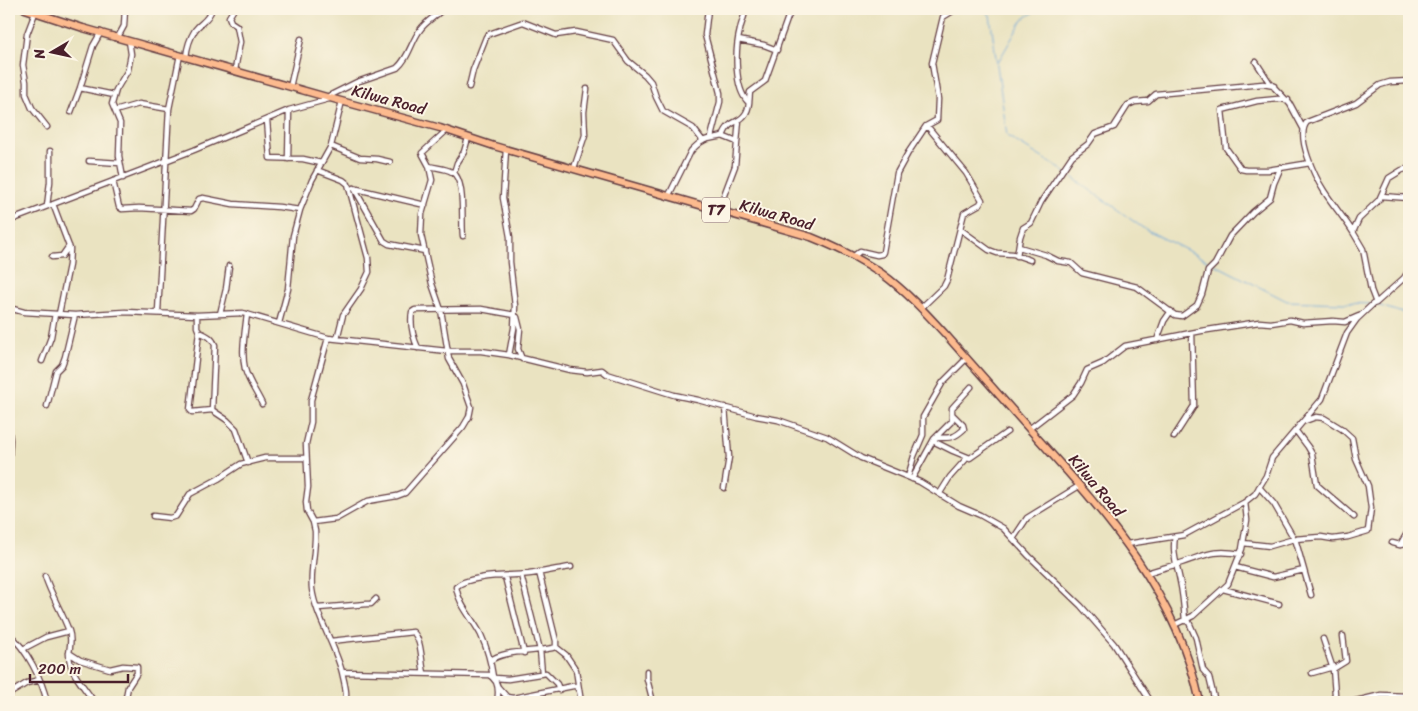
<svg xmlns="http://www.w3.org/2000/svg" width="1418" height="711" font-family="Sriracha,sans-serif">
<rect width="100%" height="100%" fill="#fcf5e5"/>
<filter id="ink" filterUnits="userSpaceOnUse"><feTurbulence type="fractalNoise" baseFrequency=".02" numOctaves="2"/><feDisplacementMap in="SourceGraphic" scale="10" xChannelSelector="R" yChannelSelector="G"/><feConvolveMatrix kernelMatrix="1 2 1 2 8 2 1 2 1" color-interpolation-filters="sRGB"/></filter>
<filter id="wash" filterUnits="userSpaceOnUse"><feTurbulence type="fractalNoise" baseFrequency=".0096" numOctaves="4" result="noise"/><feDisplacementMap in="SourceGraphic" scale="20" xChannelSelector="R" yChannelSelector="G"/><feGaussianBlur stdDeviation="1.12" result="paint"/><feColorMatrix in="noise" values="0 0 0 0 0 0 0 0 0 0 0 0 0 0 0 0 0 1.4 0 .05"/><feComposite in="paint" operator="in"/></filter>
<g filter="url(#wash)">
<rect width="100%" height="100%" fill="#eae3c1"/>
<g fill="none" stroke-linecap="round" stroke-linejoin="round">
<!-- stream -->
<path stroke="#69a4d9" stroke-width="1" d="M983,9L990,15L1007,136L1062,170L1143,228L1287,301L1370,304
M998,62L1023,19L1039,9
M1377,305L1409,315"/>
</g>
</g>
<g filter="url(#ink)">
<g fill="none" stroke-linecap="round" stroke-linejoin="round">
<defs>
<path id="minor" d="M234,9L229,17L231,22L237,26L240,42L235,70
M708,9L705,35L720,93V102L711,137
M745,11C744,19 741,23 740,30C735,49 734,88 748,102
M35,13L27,34L23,65L26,82V94L32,108L47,127
M118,37L124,26L125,9
M738,40L764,45L777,50
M186,57C187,48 190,38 195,30C201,22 208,21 212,9
M1256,62L1269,82L1290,104L1303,128
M290,87L301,39
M469,87L473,70L486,37L489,34L523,22L556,35L576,32L613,40L628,61L645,75L651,82L656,97L663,111L693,128L703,141
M80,88L114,95
M327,97L357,82L397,68C409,58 411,42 420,30C425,22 436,16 443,9
M1288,100L1278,99L1257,101L1222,110L1226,148L1241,169L1246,170H1268L1310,163
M115,111L139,104L169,109
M71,112L80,88L93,46L101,32
M267,120L270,158L303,159L321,163
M722,136L737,142
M331,146L360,158L377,159L390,162
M506,149L503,198L510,237V262L515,306L514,328L509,355
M288,159L289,110
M89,161L120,163
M429,166C436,168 445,168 452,172C466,179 461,222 463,236
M574,168L585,135L584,112L587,89
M317,170L343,180L348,184L368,258L369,272L361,289L343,315L337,339
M454,173L457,163L464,152L468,138
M123,178L119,156L120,123L112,104L116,90L128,70L131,54L129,41
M113,181L119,207L122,209L139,208L191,211L194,209L199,199L203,198L233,204L279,207L300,210
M353,188L425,205
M354,188L384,241L389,244L425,251
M1381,196L1409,198
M668,197L691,151C704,137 706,140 723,136C730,118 739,125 746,113C750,107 749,99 750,92L765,81L788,17L793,9
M53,204L70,249L69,265L59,314
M47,206L50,182V151
M718,211L735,166L739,120
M9,221L194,150L289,110L329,99
M960,229L989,250L997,253L1013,254L1030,260
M1353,232C1344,218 1333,205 1324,191C1315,177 1295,136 1307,122L1356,103L1380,85L1390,82L1409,81
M1019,247L1046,255L1058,261L1071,263L1082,273L1137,287L1175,315L1182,316L1197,305L1202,294L1208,271L1215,264L1230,236L1253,212L1270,198L1274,183L1281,167
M854,256L860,251L877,255L882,254L883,252L897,173L908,153L926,126L937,120L938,99L932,63L943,17L956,9
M1017,256L1020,237L1023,228L1031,223L1041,202L1072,156L1088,144L1095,134L1114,127L1128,105L1135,102L1148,101L1156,94L1263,84L1274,86
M52,257L62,256L69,246
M1376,303L1371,290L1363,249L1353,232L1359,219L1379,200L1389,178L1402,170L1409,168
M9,308L24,312L75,315L125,312L197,315L243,313L328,338L447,351H481L509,355L570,370L587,372L602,370L607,374L674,395L698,400L756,416L778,420L827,437L861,458L920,482L959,506L980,515L1003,528L1029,556L1081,606L1114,644L1151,702
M921,308L944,286L947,280L964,213L980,204L982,200L966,173L928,127V125
M158,312L169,109L180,55
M220,314L226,289L229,266
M247,314C245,332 241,352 245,369C248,381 257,393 262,404
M197,315V327L199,332C206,335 212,337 215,345L212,410L227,420L236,429L248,463
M517,317L520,329L518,349L522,359
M279,323L288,289L293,236L300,210L312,180L331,146L342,101
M199,332L190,410L192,412L212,410
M328,338L311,400V422L306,444L308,487L306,502L307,511L313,522L315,531C316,550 310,570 312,589C315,614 335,645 342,672C344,682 348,693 345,702
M1157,340L1164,321L1171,311
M418,348C413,337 410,324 412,312L415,310L481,309L515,315
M42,361L51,337L55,314
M47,406L56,371L62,365L65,357L75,315
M1029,429L1073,395L1081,383L1087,370L1103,363L1125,346L1201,331L1259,322L1271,323L1290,320L1303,323L1333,321L1345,322L1359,316
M9,430L10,440L9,461
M1296,431L1308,447L1312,454L1317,485L1354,517
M1174,437L1194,406L1192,333
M936,438C950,437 952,440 964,429L963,425L952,414
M933,441L953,451L970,458L1007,432
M908,477L914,456L923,435V417L943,382L967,358
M912,479L934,439L952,421V408L971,387
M1259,487L1274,504L1296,542L1311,595
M724,488L729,457L725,407
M940,493L950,477L967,458
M153,516L170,518L176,516L190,494L218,479L241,464L265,458H306
M313,522L336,519L368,501L397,496L405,493L463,427L469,417L471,407L463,384L449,359L441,310L432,284L421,235L422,214L432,180L429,166L422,153L447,130
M1175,537C1172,552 1177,566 1180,581C1183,594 1184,607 1185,621
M1013,539L1027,518L1079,486
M1243,543L1270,546L1294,539L1321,537L1333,539L1348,537L1368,531L1371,508L1368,486L1356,459L1352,438L1342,429L1324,418L1316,417L1305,421
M1392,543L1400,545L1409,543
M1127,544L1184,535L1245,502L1255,494L1266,476L1272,458L1322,399L1347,333L1357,319L1373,304L1376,303L1404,278L1409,270
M1400,545L1409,530
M1235,567L1273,577L1304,570
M1147,573C1158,569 1169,567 1181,563C1206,555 1213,549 1241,554
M521,575L540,650L542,673
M45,576C51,595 62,612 69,631C72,639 70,645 69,654C69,672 83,685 92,699L93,702
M505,577L524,653
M1223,589L1279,604
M318,608L367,604H371L376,599
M1188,620L1196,638L1203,670L1209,677L1215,702
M1174,625L1193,616L1228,584L1242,549L1247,520L1245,502
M9,634C27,649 42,680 47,702
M1323,639L1333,669
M331,641L413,632C422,640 421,661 424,673
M556,647L566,655L576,670L581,702
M23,649L46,637L69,631
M69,653L80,660L110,669L123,666L137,667V673L128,687L125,702
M490,661C504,649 539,653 556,647V641L539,572
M647,671V679L653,702
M342,672L489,675C499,680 499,692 497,702
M1312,673L1333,667
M493,677C491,663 487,648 481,635C473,619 459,606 456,587C468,575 511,576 529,574C543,572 557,569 571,567
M495,678L508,679L546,673L557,684L559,690
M498,687L507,697L513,698L573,686H576L579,691
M9,694L27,683L39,680
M1332,702L1335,694L1333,669L1346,661L1343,636
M1352,702L1381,695L1409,696
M1374,702H1383"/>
<path id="highway" d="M25,9L83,28L330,98L440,128L494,146L811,237C836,247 859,258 881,273C906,291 926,313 947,336C969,361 992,387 1015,413C1094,502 1174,581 1200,702"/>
</defs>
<!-- minor casing -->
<use href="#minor" stroke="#623c42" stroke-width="7"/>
<!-- highway casing -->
<use href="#highway" stroke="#623c42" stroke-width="9"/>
<!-- minor -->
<use href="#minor" stroke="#fff" stroke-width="4.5"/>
<!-- highway -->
<use href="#highway" stroke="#fcba8e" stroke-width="6"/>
</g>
</g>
<g text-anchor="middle" stroke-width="4" stroke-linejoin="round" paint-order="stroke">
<!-- shield labels -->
<rect fill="#fcf5e5" stroke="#7f5f63" stroke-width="1" x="702" y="197.5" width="28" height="25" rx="4"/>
<g font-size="15" font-weight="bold" fill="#4a1f2b">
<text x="716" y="215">T7</text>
</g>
<!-- street labels -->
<g font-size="16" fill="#4a1f2b" stroke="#fcf5e5">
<text transform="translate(389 99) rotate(15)" y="6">Kilwa Road</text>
<text transform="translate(777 214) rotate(16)" y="6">Kilwa Road</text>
<text transform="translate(1097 485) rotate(50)" y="6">Kilwa Road</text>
</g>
</g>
<!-- margin -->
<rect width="1418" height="711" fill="none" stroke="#fcf5e5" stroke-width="30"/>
<!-- north arrow -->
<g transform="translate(52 52) rotate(261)" stroke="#fcf5e5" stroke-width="4" paint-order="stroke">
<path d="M0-4L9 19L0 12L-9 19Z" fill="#4a1f2b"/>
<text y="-8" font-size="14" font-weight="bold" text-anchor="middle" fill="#4a1f2b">N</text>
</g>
<!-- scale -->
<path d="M30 674v8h98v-8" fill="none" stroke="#4a1f2b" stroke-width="2.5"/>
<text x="38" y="674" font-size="15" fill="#4a1f2b" stroke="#fcf5e5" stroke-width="4" paint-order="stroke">200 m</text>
</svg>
